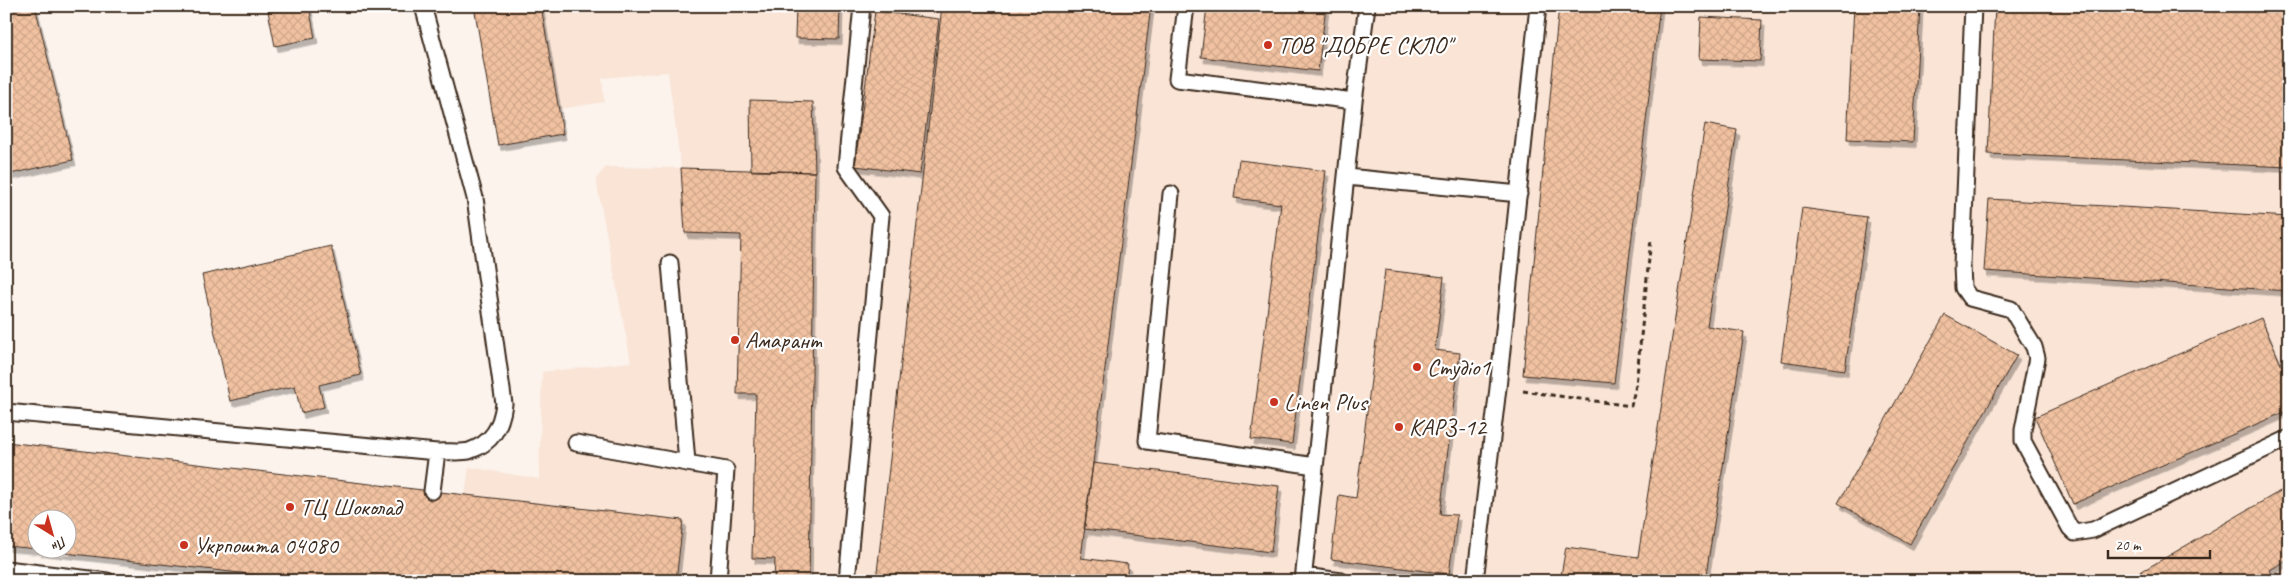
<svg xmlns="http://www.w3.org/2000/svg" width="2295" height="587" font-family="Caveat,sans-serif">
<defs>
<pattern id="building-cross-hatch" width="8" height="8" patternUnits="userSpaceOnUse" patternTransform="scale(1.25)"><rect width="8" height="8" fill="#f1c2a1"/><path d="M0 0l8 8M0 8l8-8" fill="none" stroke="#d0a78a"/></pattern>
<filter id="shadow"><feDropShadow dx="3" dy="5.5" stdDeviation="0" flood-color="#0004"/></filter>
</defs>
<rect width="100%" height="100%" fill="#fcf3ec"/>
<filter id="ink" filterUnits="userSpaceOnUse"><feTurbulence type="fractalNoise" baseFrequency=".02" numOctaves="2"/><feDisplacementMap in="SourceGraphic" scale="10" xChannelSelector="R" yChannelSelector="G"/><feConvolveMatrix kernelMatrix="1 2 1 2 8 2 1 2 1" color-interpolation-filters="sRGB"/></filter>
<g filter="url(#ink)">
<!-- built -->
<path fill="#f9e4d6" d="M474,6H2289V581H312L39,550H68V520H38L37,549L6,546V442L465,495L469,467L539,479L542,372L631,362L596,179L606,167L681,168L668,72L602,78L604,102L559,109L563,134L498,145Z"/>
<!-- building -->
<path fill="url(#building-cross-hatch)" stroke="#3b2a1e" filter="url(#shadow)" d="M29,6H35L73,160L6,175V12Z
M267,6H309L315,38L275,46Z
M474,6H541L563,134L498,145Z
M796,6H840L839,39L795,38Z
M942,6H1151L1081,558L1128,564L1126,581H876Z
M1207,6H1326L1318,71L1201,57Z
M1559,6H1660L1614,383L1523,375Z
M1854,6H1920L1913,142L1847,139Z
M1995,6H2289V167L1988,154Z
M875,11L939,19L920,174L855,166Z
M1701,17L1762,20L1760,61L1699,59Z
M750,100L813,102L815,172L751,171Z
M1705,124L1737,130L1707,326L1744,332L1705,581H1560L1566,547L1638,557Z
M1239,160L1326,171L1292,444L1251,439L1281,204L1234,198Z
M681,168L815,172L809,581H774L775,559L752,558L756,394H737L741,235L685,233Z
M1989,199L2289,217V291L1984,271Z
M1802,208L1867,217L1845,370L1781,361Z
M331,246L361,375L319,385L324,407L301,413L295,386L230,401L202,275Z
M1385,270L1444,277L1435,350L1460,353L1440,514L1457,515L1449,574L1331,559L1339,495L1356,498Z
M1945,315L2017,355L1910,544L1838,503Z
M2261,318L2289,383V410L2073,504L2035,417Z
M6,442L683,520L676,581H310L38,550H68V520H38V549L6,546Z
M1093,463L1279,486L1271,552L1084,529Z
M2289,486V559L2270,570L2273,576L2264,581H2125Z"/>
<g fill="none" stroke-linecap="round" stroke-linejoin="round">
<defs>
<path id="lane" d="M1186,6L1177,79L1354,101
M1973,6L1962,265L1963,288L1970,298L2011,309L2034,347L2037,358L2023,430V441L2070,528L2075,533L2093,530L2289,438
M1347,177L1519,194
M1171,194L1147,441L1315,466
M670,263L687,462
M6,412L437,452C446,451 460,453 469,451C493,443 501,426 504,404L475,198L423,6
M576,443L726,470L718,581
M432,491L437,452
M6,569L107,581
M1304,576L1341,581
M847,581L881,216L846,167L862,6
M1303,581L1354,101L1367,6
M1475,581L1498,388L1538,6"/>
</defs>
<!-- lane casing -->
<use href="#lane" stroke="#3b2a1e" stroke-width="19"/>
<!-- path -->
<path stroke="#3b2a1e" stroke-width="3" stroke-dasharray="5 4" stroke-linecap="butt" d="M1523,391L1631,406L1636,385L1651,239"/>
<!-- lane -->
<use href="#lane" stroke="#fff" stroke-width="15"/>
</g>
</g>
<!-- markers -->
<g fill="#c8321e" stroke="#fff" stroke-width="2">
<circle cx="1268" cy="45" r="5"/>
<circle cx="735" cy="340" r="5"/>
<circle cx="1417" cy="367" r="5"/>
<circle cx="1274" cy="402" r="5"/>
<circle cx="1399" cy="427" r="5"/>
<circle cx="290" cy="507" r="5"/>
<circle cx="184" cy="545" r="5"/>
</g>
<g text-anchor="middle" stroke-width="4.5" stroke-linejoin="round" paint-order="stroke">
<!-- poi labels -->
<g font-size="24" fill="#3b2a1e" stroke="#fff" text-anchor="start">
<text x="1278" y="53">ТОВ "ДОБРЕ СКЛО"</text>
<text x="745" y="348">Амарант</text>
<text x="1427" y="375">Студіо1</text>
<text x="1284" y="410">Linen Plus</text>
<text x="1409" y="435">КАРЗ-12</text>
<text x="300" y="515">ТЦ Шоколад</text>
<text x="194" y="553">Укрпошта 04080</text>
</g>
</g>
<!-- margin -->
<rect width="2295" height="587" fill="none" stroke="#fff" stroke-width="25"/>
<rect x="12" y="12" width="2270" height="562" fill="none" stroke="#3b2a1e" stroke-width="2" filter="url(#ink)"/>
<!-- north arrow -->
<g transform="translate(52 534) rotate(143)"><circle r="24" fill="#ffffff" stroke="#b1aaa5"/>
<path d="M0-4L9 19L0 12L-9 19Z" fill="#c8321e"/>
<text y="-8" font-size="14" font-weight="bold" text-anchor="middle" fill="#3b2a1e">Пн</text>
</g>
<!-- scale -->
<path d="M2108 550v8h102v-8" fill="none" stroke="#3b2a1e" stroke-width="2.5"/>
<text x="2115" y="550" font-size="15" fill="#3b2a1e" stroke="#ffffff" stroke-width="4" paint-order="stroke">20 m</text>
</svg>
